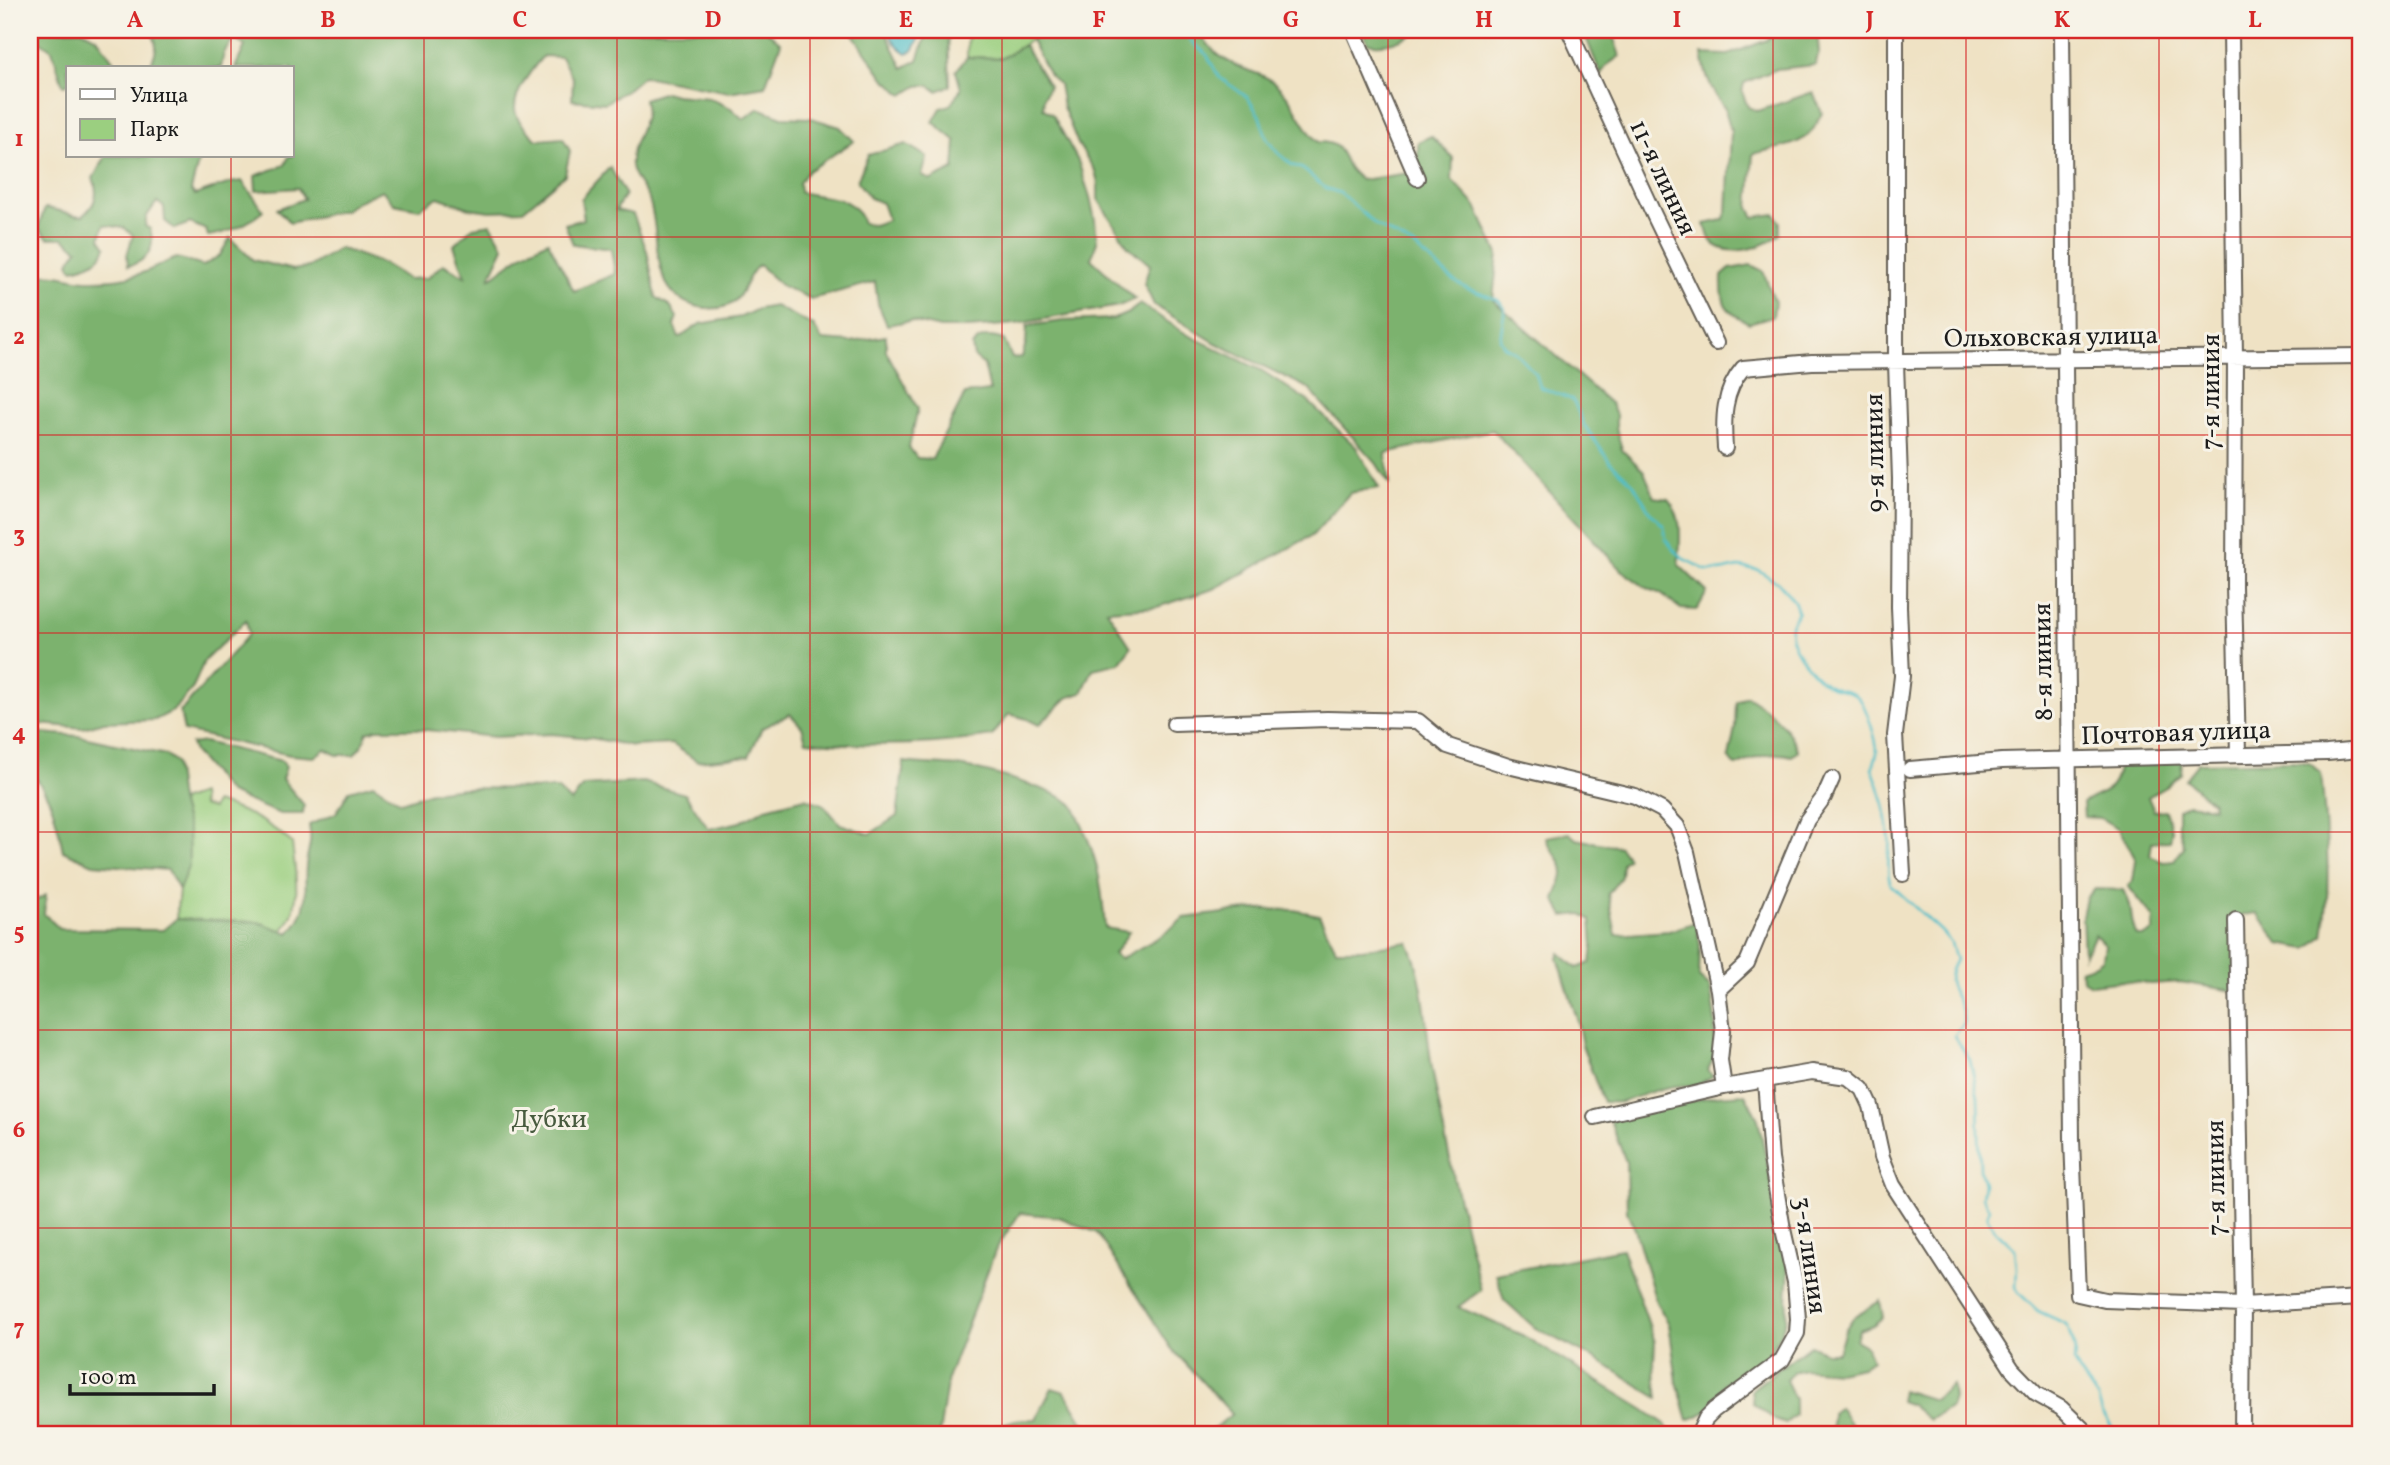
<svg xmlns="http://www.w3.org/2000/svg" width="2390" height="1465" font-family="Vollkorn,serif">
<rect width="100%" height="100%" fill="#f7f3e8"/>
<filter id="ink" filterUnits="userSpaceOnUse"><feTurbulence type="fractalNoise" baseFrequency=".0143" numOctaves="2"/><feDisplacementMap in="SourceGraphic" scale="14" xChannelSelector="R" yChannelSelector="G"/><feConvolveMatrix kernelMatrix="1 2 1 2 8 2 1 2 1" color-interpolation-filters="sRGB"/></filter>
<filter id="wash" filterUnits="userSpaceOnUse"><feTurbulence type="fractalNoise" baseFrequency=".00686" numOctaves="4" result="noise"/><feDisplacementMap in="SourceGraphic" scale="28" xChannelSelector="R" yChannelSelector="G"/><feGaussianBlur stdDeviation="1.57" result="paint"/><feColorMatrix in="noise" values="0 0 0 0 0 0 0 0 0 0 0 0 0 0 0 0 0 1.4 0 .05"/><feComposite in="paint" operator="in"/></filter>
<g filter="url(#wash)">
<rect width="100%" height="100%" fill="#efe2c4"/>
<!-- green -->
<path fill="#9bcf80" stroke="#5c764e" stroke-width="2" d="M968,30H1042L1031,40L1002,58L967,57Z
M201,794L202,806L212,809L215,802C245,810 269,822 292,843C295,875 304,905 282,931L258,922L176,919L179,890L189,864L188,830L180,801Z"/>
<!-- forest -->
<path fill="#7cb26e" stroke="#4c6745" stroke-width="2" d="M30,30H82L97,38L118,67L68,68V84L63,85L52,50L30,34Z
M150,30H766L781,43L765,86L729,92L643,76L628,89L605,103L572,100L573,79L561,57L543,56C532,69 510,96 516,114C518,123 531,133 537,140L563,138L570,151L565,175L523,210L490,211L469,208L438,197L419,209L394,204L382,190L356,202L345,210L290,223L277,209L304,199L298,188L256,191L255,176L285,165L289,156H292V68H235L245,46L233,39L224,53L221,68H149C156,52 160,46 150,30Z
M850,30H885L903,68L918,60L928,30H948L950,86L937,91L929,85L918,86L903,95L884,78Z
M1042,30H1198C1213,53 1221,60 1247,70C1255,73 1266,76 1272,81C1293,96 1300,124 1318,142C1339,142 1340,150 1348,167C1351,172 1356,176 1361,180L1409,173L1418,165V142L1431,136L1453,158L1452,180L1476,206L1498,254L1493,300L1611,404L1616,415V428L1622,450L1644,471L1654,497L1668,499C1685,518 1679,541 1679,565L1707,592L1697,610L1681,609L1661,594L1645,587L1621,570L1493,430L1386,453L1390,485L1376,463L1308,388L1216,343L1154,305L1144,284L1150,265L1127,245L1098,199V183L1095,171L1078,144L1063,107L1059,84L1049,75L1031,40Z
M1363,30H1421C1404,38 1387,48 1368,43Z
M1583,30H1611L1620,56L1606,66L1601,75Z
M1782,30H1822L1817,32L1819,52L1815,65L1777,69L1744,83L1742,92L1748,107L1758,111L1813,92L1822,113C1808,149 1785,145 1753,154L1749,208L1754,217L1775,214L1780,222V234C1766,248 1726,259 1711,241C1708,237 1707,229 1705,224L1723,220L1727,212L1731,132L1725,109L1715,95L1706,74L1702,54L1728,55L1767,40Z
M1024,45L1049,86L1044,97L1043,108L1053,115L1078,161L1090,197L1095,220L1097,242L1091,259L1135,299L1119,306L1016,324L969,328H940L911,321L887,325L878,304L875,282L811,299L782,286L759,265C745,275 745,299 727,306C716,310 706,309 695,306C647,292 662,234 649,200C644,189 632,177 631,166C629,148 642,131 645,115C646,110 645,104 644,99L665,92L675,95L709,98L731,108L743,119L759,108L782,117L811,118L840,127L854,141L808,171L799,183L800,192C826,199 853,193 863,223L873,225L888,220L882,203L870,198L857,181L868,155L906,144L927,157L922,176L931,180L954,169L956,141L933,122L941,108L950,105L961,89L956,71L967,57L1002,58Z
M106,156H200L191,190L195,195L230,183L242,181C249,192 257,199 263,211C248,224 228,233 208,236L206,230L190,223L175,229L165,221L164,207L157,202L147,216L145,226L150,229C156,248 148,261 128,266L127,255L133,235L124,228L104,225L100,238L106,247C100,262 87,266 72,269L69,262L78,249L63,238H48L38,228L45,208C58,209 69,215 82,216C96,205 99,194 93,178Z
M610,167L625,194L616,210L633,214L647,251L656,297L670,306L677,317L674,325L679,338L700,324L741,317L758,309L775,306L814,326L822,340L851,342L886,336V351L918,409L909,447L917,458L932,459L965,394L990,391L984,365L974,357L972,346C981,334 992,336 1004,340L1012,358L1022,357L1026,343L1027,326L1063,321L1113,319L1127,314L1140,304L1188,335L1261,370L1308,401L1356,447L1379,488L1350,493L1313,535L1214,589L1157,607L1107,610L1131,647L1119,663L1093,669L1082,693L1067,698L1039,725L1027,719L1009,714L992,736C932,746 867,747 806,741L802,727L790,714L762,728L749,756L697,761L672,744L633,746L591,738L551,734L495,737L417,729H377L367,732L363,744L354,755H337L325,749L314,757L290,755L184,731L180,712L249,634L246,620L204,661L193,688L173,711L155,720L104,722L83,728L30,723V279C54,268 69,281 93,280C110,280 131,278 147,271C157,267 167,261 177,258L203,266L220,255L230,238L253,260L293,270L309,267L340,248L383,264L408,279L427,278L443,264L465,276L454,245L473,227L491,224L504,247L489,279L524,253L548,241L574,291L615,274L611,249L573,244L565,224L584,219L581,199Z
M1751,265L1763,271L1775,302L1773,316L1749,323C1724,311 1721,304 1722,276L1730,269Z
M1747,696C1769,710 1789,726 1798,751L1792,756C1773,750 1753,758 1736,766L1729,757L1735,728L1736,702Z
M30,730L43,733L78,736L166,755L175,762L180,801L188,830L189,864L179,890L168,870L93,864L63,851C56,818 53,797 30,771Z
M204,742L282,761L286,767L282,779L304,805L303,814H280L229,793L194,752L191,744Z
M2129,759H2182L2181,773L2167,786L2148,797L2154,811L2165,810L2172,830L2170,841L2152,842L2150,856L2163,862L2174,861L2184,847L2178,824V810L2188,804L2213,807L2212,802L2185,779L2198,763L2294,761L2309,763L2321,773C2326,827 2332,883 2323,936L2307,949L2280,944L2257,913L2243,915L2234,928L2241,951L2244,979L2233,991L2180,982L2151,984L2123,981L2091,985L2084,981L2080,969L2096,964L2103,959L2105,945L2095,935L2084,956L2082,916L2086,898L2095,889L2123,890C2135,907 2128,918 2137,936H2145L2153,931L2154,918L2128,886L2133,881L2136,860L2119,829L2100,818L2084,817L2083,803C2103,791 2114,793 2118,768Z
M904,762C922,765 940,764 957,766C980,769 1058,790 1073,805C1077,810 1079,819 1082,825C1099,862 1102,888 1105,928L1129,932L1114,954L1120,959L1161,936L1184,918L1255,909L1294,910L1319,915L1336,949H1362L1408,942C1427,983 1425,1030 1433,1074C1446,1146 1462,1218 1481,1290L1458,1307L1522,1335L1643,1409L1665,1424L1671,1435H1206L1232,1414L1171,1348L1097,1233L1059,1217L1020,1213L996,1249L948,1377L939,1435H30V903L46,895L44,914L60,929L163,930L176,919L258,922L289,933C316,904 300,884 308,853C311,841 311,838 309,825L336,813L349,791L373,784L401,802L431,792L464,788L557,789L571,802L583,786L643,782L685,794L709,829L740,822L766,808L805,798L823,804L840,824L870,834L897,816Z
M1569,833L1576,839L1620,847L1628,858L1622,863L1621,877L1608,894L1616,935L1669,931L1696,922L1700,945L1699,977L1710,987L1715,1019V1055L1708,1070L1713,1076L1694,1087C1670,1082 1647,1094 1625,1101C1619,1104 1610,1102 1603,1102L1582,1045L1577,1019L1558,958L1560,953L1577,968L1591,963L1593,945L1591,920L1582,914L1564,916L1555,900C1557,893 1563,879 1563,873C1563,858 1548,850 1546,837Z
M1745,1094L1758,1119L1789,1265L1786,1320L1777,1341L1762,1363L1724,1384L1706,1412L1688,1420L1677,1382L1669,1324L1656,1302L1635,1229L1627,1212L1626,1162L1609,1118L1715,1096Z
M1622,1249L1655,1342L1654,1363L1658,1398L1601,1362L1535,1328L1504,1300L1496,1274Z
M1880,1301L1883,1317L1873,1325L1859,1330L1856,1340L1867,1348L1872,1360L1862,1367L1838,1372L1804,1369L1793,1372L1786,1380L1795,1399V1415L1786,1423L1772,1418L1753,1403L1751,1390L1810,1345L1826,1352H1838L1845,1330L1853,1318Z
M1952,1385L1954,1398L1951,1407L1929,1420L1911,1405L1900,1401L1902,1390L1934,1400Z
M1052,1388L1065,1392L1091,1435H990L996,1426L1015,1420L1036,1419Z
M1839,1407L1854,1429H1889V1435H1832V1413Z"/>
<!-- water -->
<path fill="#50bec8" stroke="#366d72" stroke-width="2" d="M890,30H924L913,51L907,53C898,47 891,41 890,30Z"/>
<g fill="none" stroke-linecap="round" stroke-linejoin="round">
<!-- stream -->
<path stroke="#50bec8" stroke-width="2.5" d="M1183,30L1192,42L1207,55L1219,77L1247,97L1259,115L1267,139L1277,152L1292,165L1303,169L1325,188L1340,193L1377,226L1414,246L1454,281L1468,289L1498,300L1505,308L1500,339L1504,346L1514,351L1536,374L1540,387L1573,400L1584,425L1610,462L1633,483L1650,512L1664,526L1666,539L1673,549L1686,560L1706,570L1720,571L1739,567L1758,570L1780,584L1794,601L1798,612C1796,616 1791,622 1791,627C1787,646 1816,680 1832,687C1841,691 1851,691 1858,697C1865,703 1878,743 1877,753C1876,758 1874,764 1872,768C1881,790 1887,812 1889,835C1891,850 1885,871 1891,885L1942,932L1951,943L1956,960C1937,992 1963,991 1964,1024L1954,1036L1970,1060L1978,1097L1980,1169L1984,1184L1982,1197L1989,1209L1987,1217L1996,1231L2015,1249L2017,1268L2016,1287L2019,1293L2038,1311L2066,1324L2071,1334L2075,1351L2074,1361L2079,1371L2098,1399L2102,1412L2117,1435"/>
</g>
</g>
<g filter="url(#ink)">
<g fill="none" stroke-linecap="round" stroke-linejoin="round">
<defs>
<path id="minor" d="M1353,30L1417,178
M1569,30L1654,215L1716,343
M1896,30V363L1900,479L1899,607L1902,676L1895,735L1903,874
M2062,30L2072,1139L2078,1294L2105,1300L2243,1305L2360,1298
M2231,30L2235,358L2234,586L2238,754
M1725,448C1723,419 1723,391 1743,368L1812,362L2360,356
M1174,724L1327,719L1418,721L1448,746L1508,766L1635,796L1662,810L1677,826L1687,852L1718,990L1723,1031L1720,1060L1724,1087L1812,1072L1848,1077L1863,1089L1871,1106L1882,1157L1893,1185L2012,1369L2036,1394L2061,1408L2089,1435
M1910,769L2002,761L2327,753L2360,750
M2236,920L2243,1305L2242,1435
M1718,990L1747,963L1807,820L1824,797L1832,779
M1595,1117L1724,1087
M1698,1435L1706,1418L1714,1410L1782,1360L1797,1333L1798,1319L1795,1282L1783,1229L1771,1159L1765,1081"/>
</defs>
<!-- minor casing -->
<use href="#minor" stroke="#666157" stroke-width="18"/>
<!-- minor -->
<use href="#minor" stroke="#fff" stroke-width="14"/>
</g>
</g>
<!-- grid -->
<path fill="none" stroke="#d62828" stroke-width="2" stroke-opacity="0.55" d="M231,30V68M424,30V1435M617,30V1435M810,30V1435M1002,30V1435M1195,30V1435M1388,30V1435M1581,30V1435M1773,30V1435M1966,30V1435M2159,30V1435M231,156V1435M30,237H2360M30,435H2360M30,633H2360M30,832H2360M30,1030H2360M30,1228H2360"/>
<g text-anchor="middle" stroke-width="6" stroke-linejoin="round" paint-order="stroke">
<!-- street labels -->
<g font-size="26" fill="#1c1c1c" stroke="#f7f3e8">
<text transform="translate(1664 177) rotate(65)" y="9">11-я линия</text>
<text transform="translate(2051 336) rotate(-1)" y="9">Ольховская улица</text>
<text transform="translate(2210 392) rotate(-90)" y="9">7-я линия</text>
<text transform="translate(1874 453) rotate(-91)" y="9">9-я линия</text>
<text transform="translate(2042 662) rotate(-91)" y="9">8-я линия</text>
<text transform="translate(2176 732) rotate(-2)" y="9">Почтовая улица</text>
<text transform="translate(2215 1178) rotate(-91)" y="9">7-я линия</text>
<text transform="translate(1811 1255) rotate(82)" y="9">3-я линия</text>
</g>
<!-- park labels -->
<g font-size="26" fill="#485b3f" stroke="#f7f3e8">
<text x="549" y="1127">Дубки</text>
</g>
</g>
<!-- margin -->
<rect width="2390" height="1465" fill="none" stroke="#f7f3e8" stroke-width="77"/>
<!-- legend -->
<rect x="66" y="66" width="228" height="91" fill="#f7f3e8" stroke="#9f9d96" stroke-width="2"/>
<rect x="80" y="89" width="35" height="10" fill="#ffffff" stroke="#9f9d96" stroke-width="2"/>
<text x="130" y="102" font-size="21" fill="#1c1c1c">Улица</text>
<rect x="80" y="119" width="35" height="21" fill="#9bcf80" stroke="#9f9d96" stroke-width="2"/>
<text x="130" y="136" font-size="21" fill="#1c1c1c">Парк</text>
<!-- scale -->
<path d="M70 1384v10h144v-10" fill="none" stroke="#1c1c1c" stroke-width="3.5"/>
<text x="80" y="1384" font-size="21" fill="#1c1c1c" stroke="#f7f3e8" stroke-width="5" paint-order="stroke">100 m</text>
<rect x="38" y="38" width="2314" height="1388" fill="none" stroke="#d62828" stroke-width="2.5"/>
<g font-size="23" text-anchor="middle" font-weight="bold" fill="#d62828">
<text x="135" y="27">A</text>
<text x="328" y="27">B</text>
<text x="520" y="27">C</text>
<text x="713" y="27">D</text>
<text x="906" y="27">E</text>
<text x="1099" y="27">F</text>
<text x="1291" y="27">G</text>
<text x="1484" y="27">H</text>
<text x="1677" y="27">I</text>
<text x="1870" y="27">J</text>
<text x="2062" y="27">K</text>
<text x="2255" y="27">L</text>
<text x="19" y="146">1</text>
<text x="19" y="344">2</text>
<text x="19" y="542">3</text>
<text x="19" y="740">4</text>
<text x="19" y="939">5</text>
<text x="19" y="1137">6</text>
<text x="19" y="1335">7</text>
</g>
</svg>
